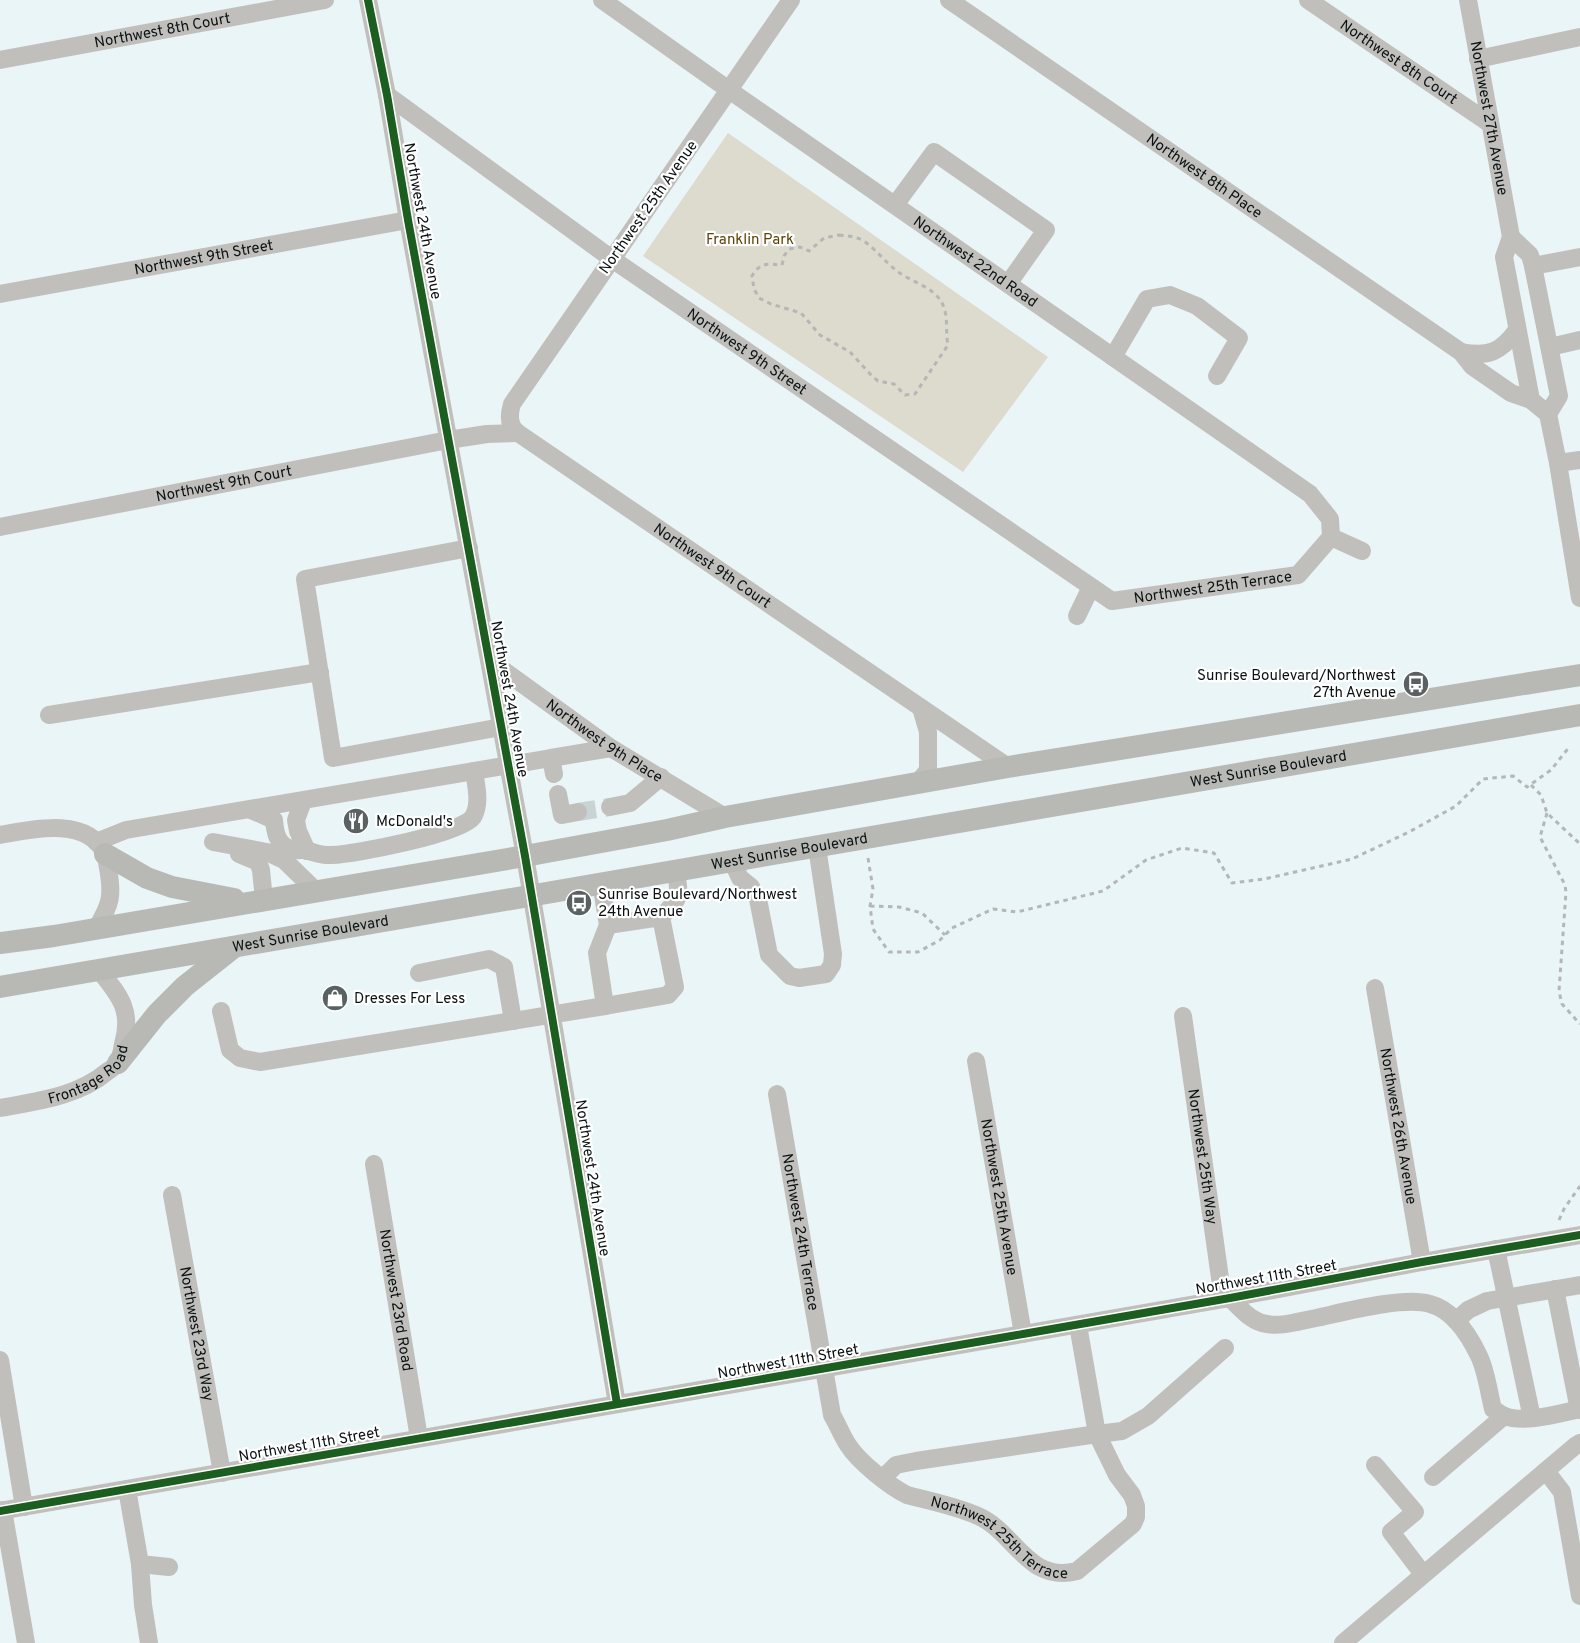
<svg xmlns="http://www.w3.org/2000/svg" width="1580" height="1643" font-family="Overpass,sans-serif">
<rect width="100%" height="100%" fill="#eaf5f7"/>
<!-- green -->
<path fill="#dddace" d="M728,133L1048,357L963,472L643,256Z"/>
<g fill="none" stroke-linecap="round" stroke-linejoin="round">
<!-- minor-tunnel -->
<path stroke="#c9d3d5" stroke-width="18" stroke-dasharray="18 9" stroke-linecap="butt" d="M578,812L610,807"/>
<!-- path -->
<path stroke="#b4b7b6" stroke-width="3" stroke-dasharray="4.5 4.5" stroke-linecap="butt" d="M839,235C847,236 854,236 862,240C875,248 885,262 897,271C911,282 934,287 942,303C949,317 945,331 948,345L915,394L905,395L894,384L878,381L872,376L850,352L820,335L801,313L771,304L759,298L754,289L752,276C760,262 767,264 782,265L784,256L789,249L800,247L809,251L824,238Z
M1531,785L1541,795L1547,813L1580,844
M1547,813L1540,837L1565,885L1566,892L1559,991L1562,1004L1580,1024
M868,858L873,889L870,906L873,929L889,952H918L940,940L952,928L993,909L1017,912L1103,891L1146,860L1182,848L1214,853L1232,883L1264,879L1352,859L1409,832L1456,806L1483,779L1513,776L1527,787L1551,770L1570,746
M870,906L899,907L922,913L945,935
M1559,1220L1564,1209L1580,1186"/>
<!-- minor -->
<g stroke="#c1bfbc" stroke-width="18">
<path d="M368,0L387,95L408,220L525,856L617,1404"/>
<path id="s1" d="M602,0L729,90L1310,494L1330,519L1331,537"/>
<path id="s2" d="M791,0L512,404C509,414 508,426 518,433L1008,767"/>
<path id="s3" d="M949,0L1461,352L1472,366L1511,393L1531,400"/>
<path id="s4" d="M1308,0L1489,123"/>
<path id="s5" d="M1468,0L1511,237L1504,257L1531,400L1548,414L1558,463L1580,598"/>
<path d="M1478,59L1580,37"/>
<path id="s6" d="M0,60L325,0"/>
<path id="s7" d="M387,95L612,259L1112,601L1298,575L1331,537"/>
<path d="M895,205L934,152L1046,230L1008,284"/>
<path d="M1511,237L1530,255L1533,266L1559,396L1548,414"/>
<path d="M1533,266L1580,257"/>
<path id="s8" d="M0,294L408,220"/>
<path d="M1550,347L1580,340"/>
<path d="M1461,352C1488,357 1500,353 1517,330"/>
<path d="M1113,357L1147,299L1170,295L1197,306L1239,338L1217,376"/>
<path d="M1558,463L1580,460"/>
<path id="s9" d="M0,527L448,440L487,434L518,433"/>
<path d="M1331,537L1362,551"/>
<path d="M469,548L305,579L333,758L501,727"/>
<path d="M1077,616L1091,587"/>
<path id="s10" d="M489,660L611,748L725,817"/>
<path d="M49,715L320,672"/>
<path d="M554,774L551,758L611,748"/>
<path d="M917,784L928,770V732L921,708"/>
<path d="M558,794L562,815L578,812"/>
<path d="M303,801L296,820L298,831L307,851"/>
<path d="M610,807L630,803L661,777"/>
<path d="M251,810L274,820C275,832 277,845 291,849C295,851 300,850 305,850C314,852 321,856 332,855C355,854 461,834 473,817C481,804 476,785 474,771"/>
<path d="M0,835C32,829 88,816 105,854C107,858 107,864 108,868C113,896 111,904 96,929"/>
<path d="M96,842L126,830L551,758"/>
<path d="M213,842L267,852L284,860L316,891"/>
<path d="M239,854L258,862L261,870L264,900"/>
<path d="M732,861L740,878L751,887L758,899L769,955L790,976L799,978L826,974L832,965L833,954L817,847"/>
<path d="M661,917C681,897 680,899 676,871"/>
<path d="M419,973L489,959L504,967L513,1021"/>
<path id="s11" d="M1375,988L1422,1262"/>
<path d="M605,1006L668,995L675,987L661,917L608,925"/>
<path d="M221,1011L230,1050L240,1058L260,1062L605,1006L597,953L608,925L601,883"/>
<path id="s12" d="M1183,1016L1223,1299"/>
<path id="s13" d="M976,1061L1023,1334"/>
<path id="s14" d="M777,1094L832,1415C838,1425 842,1436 848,1445C859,1462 889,1486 907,1495C930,1501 956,1506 978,1516C1015,1532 1028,1584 1077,1571L1133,1524L1136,1517V1506L1132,1495L1117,1475L1097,1434L1078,1325"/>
<path id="s15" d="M0,1108C38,1101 77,1097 108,1071C111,1069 116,1066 118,1062C121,1057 122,1050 123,1044C133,1010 119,995 99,970"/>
<path id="s16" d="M374,1164L419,1438"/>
<path id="s17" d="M172,1195L222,1473"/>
<path d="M1496,1249L1532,1418"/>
<path d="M1555,1289L1579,1410"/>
<path d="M1230,1298C1239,1307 1249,1319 1262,1323C1280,1328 1299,1321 1316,1318C1344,1312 1404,1296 1430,1304C1453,1310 1469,1335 1479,1356C1486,1370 1489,1393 1493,1409C1497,1411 1501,1415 1505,1416C1524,1424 1560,1413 1580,1409"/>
<path d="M1456,1321L1468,1310L1487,1301L1580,1285"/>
<path d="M0,1360L24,1507"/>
<path d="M1375,1465L1415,1512L1391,1532L1423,1574"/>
<path d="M1546,1471L1562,1492L1580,1596"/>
<path d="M1433,1477L1504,1416"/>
<path d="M883,1478L896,1465L916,1461L1097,1434L1122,1431L1148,1416L1225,1348"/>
<path d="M127,1489L140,1564L169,1567"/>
<path d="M3,1510L26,1643"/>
<path d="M0,1511L1023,1334L1230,1298L1422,1262L1580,1235"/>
<path d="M140,1564L143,1605L149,1643"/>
<path d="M1343,1643L1575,1446L1580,1443"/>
</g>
<!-- major -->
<g stroke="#b8b9b5" stroke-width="22">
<path d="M105,854L147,878L172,887L234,899"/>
<path d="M0,943L54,936L525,856L667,830L725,817L1008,767L1580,675"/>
<path id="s18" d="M0,987L1580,715"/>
<path d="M118,1063L157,1014L185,986L233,948"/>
</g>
<defs>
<path id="cycleway" d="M368,0L387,95L408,220L525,856L617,1404
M0,1511L1023,1334L1230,1298L1422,1262L1580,1235"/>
</defs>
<!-- cycleway casing -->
<use href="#cycleway" stroke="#fff" stroke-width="11"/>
<!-- cycleway -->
<use href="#cycleway" stroke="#1b5e20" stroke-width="8"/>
</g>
<!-- icons -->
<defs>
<symbol id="bus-disc" viewBox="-11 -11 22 22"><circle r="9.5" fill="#596163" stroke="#fff"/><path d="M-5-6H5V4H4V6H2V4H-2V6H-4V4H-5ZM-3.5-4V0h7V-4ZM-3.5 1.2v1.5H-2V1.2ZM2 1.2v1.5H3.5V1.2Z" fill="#fff"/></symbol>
<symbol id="restaurant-disc" viewBox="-11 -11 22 22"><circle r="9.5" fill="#596163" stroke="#fff"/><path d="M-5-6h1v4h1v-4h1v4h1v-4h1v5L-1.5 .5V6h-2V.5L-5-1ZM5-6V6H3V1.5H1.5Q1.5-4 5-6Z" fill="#fff"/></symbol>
<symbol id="shop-disc" viewBox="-11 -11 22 22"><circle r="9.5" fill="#596163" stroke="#fff"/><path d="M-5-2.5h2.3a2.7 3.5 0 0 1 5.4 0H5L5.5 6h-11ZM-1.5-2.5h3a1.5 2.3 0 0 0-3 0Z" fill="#fff"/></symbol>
</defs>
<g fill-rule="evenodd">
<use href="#bus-disc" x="1401" y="669" width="30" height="30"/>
<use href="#restaurant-disc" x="341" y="806" width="30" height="30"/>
<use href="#bus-disc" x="564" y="888" width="30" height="30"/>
<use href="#shop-disc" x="320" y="983" width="30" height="30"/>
</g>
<g text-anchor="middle" stroke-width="4.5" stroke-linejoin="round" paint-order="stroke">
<!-- street labels -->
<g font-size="15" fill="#0b1213" stroke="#fff">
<text dy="5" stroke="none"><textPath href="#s6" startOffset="165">Northwest 8th Court</textPath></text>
<text dy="5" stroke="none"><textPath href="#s4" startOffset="110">Northwest 8th Court</textPath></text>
<text dy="5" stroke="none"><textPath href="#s5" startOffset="120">Northwest 27th Avenue</textPath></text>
<text dy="5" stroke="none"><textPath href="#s3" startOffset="310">Northwest 8th Place</textPath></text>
<text transform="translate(648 207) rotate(-55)" y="5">Northwest 25th Avenue</text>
<text transform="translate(423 221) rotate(80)" y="5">Northwest 24th Avenue</text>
<text dy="5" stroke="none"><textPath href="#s8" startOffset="207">Northwest 9th Street</textPath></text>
<text dy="5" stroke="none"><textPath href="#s1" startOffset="456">Northwest 22nd Road</textPath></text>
<text dy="5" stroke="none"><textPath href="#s7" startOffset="442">Northwest 9th Street</textPath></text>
<text dy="5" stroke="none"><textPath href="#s9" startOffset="228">Northwest 9th Court</textPath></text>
<text dy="5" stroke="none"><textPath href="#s2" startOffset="758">Northwest 9th Court</textPath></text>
<text dy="5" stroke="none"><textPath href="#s7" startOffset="986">Northwest 25th Terrace</textPath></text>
<text transform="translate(510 699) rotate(80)" y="5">Northwest 24th Avenue</text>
<text dy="5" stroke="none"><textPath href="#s10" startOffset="141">Northwest 9th Place</textPath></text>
<text dy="5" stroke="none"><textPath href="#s18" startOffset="1287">West Sunrise Boulevard</textPath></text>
<text dy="5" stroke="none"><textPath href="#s18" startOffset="801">West Sunrise Boulevard</textPath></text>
<text dy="5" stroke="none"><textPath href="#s18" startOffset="315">West Sunrise Boulevard</textPath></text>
<text dy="5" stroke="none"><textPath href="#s15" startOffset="98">Frontage Road</textPath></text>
<text dy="5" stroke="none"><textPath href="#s11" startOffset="140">Northwest 26th Avenue</textPath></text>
<text dy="5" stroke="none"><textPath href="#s12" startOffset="142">Northwest 25th Way</textPath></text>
<text transform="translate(593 1178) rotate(81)" y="5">Northwest 24th Avenue</text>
<text dy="5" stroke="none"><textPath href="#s13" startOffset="138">Northwest 25th Avenue</textPath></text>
<text dy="5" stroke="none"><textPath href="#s14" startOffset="140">Northwest 24th Terrace</textPath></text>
<text transform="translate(1266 1277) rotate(-10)" y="5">Northwest 11th Street</text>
<text dy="5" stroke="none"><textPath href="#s16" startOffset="138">Northwest 23rd Road</textPath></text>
<text dy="5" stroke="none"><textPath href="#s17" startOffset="141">Northwest 23rd Way</textPath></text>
<text transform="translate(788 1361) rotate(-10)" y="5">Northwest 11th Street</text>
<text transform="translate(309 1444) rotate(-10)" y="5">Northwest 11th Street</text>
<text dy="5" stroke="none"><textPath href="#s14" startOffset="542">Northwest 25th Terrace</textPath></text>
</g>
<!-- park labels -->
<g font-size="15" fill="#5d4205" stroke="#fff">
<text x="750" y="244">Franklin Park</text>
</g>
<!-- poi labels -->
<g font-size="15" fill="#0b1213" stroke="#fff" text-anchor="start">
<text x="1396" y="680" text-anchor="end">Sunrise Boulevard/Northwest<tspan x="1396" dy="17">27th Avenue</tspan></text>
<text x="376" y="826">McDonald's</text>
<text x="598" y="899">Sunrise Boulevard/Northwest<tspan x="598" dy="17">24th Avenue</tspan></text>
<text x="354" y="1003">Dresses For Less</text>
</g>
</g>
</svg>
